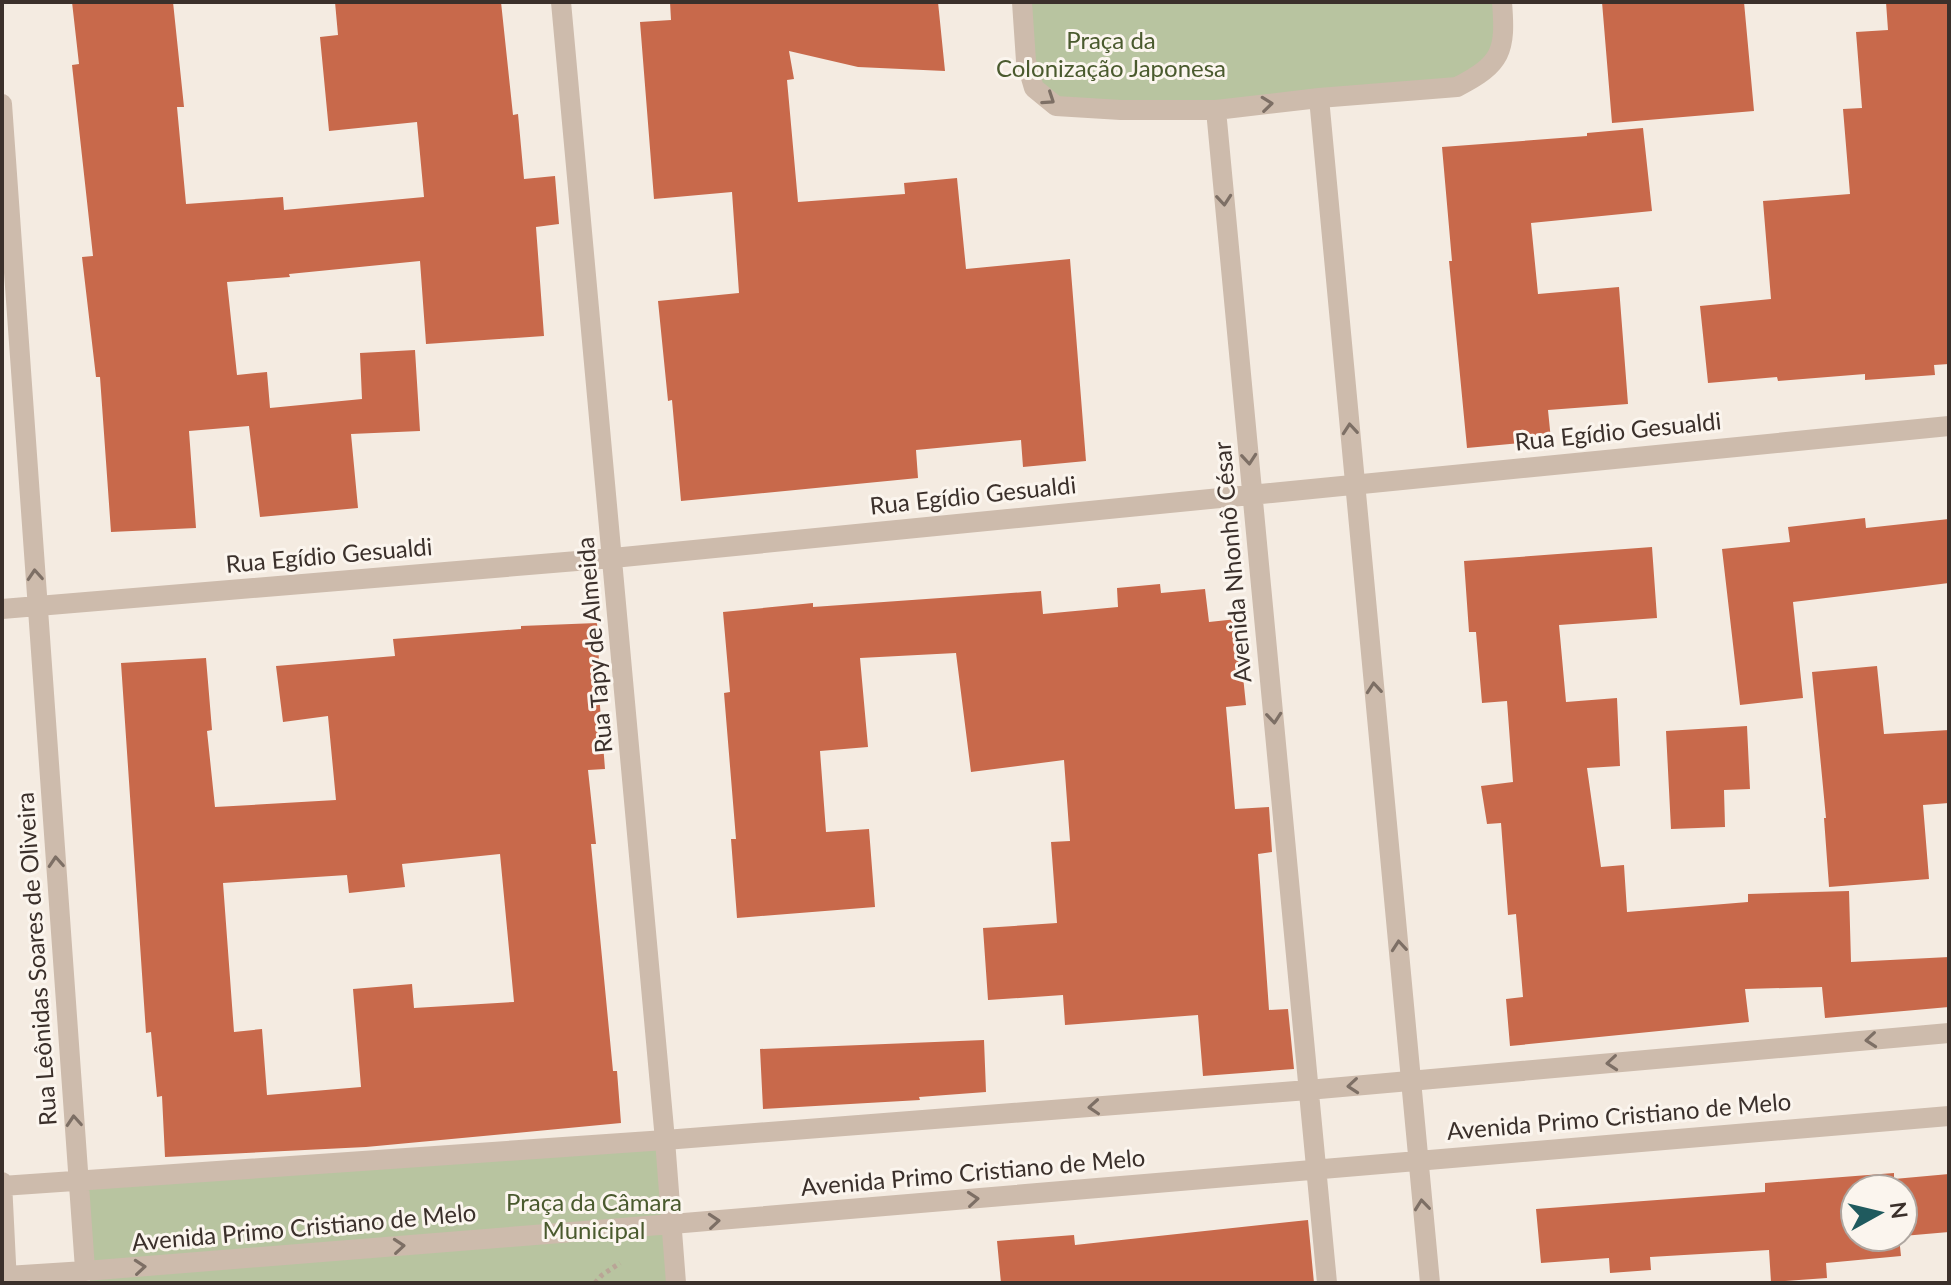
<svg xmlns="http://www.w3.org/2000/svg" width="1951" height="1285" font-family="Lato,sans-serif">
<rect width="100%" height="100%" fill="#f4ebe1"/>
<!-- green -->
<path fill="#b8c4a0" d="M1022,2H1502L1495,61L1434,89L1121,110L1056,106L1034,88Z
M659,1147L670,1283H90L85,1185Z"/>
<!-- building -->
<path fill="#c8694b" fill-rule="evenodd" d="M72,2H173L184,107H177L186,204L283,197L284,210L424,197L417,122L329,131L320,37L338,35L335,2H501L513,115L518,114L524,179L555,176L559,224L536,227L544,336L426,344L420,261L289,274L290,277L227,282L237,375L267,372L270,408L362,399L360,353L415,350L420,431L351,434L358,508L260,517L249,426L189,431L196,528L111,532L100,377H96L82,257L93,256L72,65L79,64Z
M670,2H938L945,71L858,67L789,51L794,79L787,80L798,202L905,194L904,183L957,178L966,269L1070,259L1086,461L1023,467L1021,440L916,450L918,478L681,501L672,400L668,401L658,301L739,293L732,192L654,199L640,22L671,20Z
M1602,2H1744L1754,111L1612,123Z
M1886,2H1949V364L1934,365L1935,375L1865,380V374L1778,381L1777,377L1708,383L1700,306L1771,299L1763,201L1850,194L1843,109L1862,108L1856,32L1888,30Z
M1643,128L1652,211L1531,223L1538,294L1619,287L1628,404L1548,410L1551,440L1467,448L1449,261H1452L1442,147L1587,136V133Z
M1865,518L1866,528L1949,519V583L1793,602L1803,698L1740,705L1722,549L1790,542L1788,527Z
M1652,547L1657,618L1559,625L1566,702L1617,698L1620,766L1587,768L1601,867L1624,865L1627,912L1748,902V894L1849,891L1851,962L1949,957V1007L1825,1018L1822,987L1745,989L1749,1022L1510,1046L1506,999L1523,997L1516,914L1508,915L1501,823L1487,824L1481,786L1513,782L1507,701L1482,703L1476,632H1469L1464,561Z
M1160,584L1161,593L1205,589L1209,622L1237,619L1246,705L1226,707L1235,809L1269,807L1272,852L1258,854L1269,1010L1288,1009L1294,1069L1203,1076L1198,1015L1065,1025L1063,995L988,1000L983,928L1057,923L1051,842L1070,841L1064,760L971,772L956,653L860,658L868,747L820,751L826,832L869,829L875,907L737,918L731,839H736L724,693L730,692L723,612L813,603V607L1041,591L1043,614L1118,607L1117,588Z
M597,623L600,681H598L605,769L588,770L596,844H591L613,1071H617L621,1123L366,1147L165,1157L162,1096L157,1097L151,1032L146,1033L121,663L206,658L212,730L207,731L215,807L336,800L328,716L283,722L276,666L395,656L393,639L521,629V626ZM500,854L514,1002L414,1008L412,984L353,989L361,1087L267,1095L262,1029L234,1032L223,883L347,875L349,893L405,887L402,864Z
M1877,666L1884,734L1949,730V803L1923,805L1929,879L1829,887L1824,818H1826L1812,672Z
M1747,726L1750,789L1724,790L1725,827L1671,829L1666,731Z
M984,1040L986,1092L919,1097L920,1100L763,1109L760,1049Z
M1894,1173V1179L1949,1174V1232L1903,1236V1189H1855V1237H1899L1901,1256L1826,1263L1827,1278L1771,1282L1769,1250L1650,1257L1651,1270L1610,1273L1609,1258L1541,1263L1536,1209L1765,1192V1183Z
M1308,1220L1314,1283H1001L997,1241L1074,1235L1075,1245Z"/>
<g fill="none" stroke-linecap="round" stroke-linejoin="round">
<!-- path -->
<path stroke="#b9a596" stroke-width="5" stroke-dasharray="4 4" stroke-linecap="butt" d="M595,1283L602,1275L620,1263"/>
<!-- minor -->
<path stroke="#cdbbac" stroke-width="20" d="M561,2L665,1140L676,1283
M1022,2L1026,61L1034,88L1056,106L1121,110H1216L1327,1283
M2,104L86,1283
M1216,110L1319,98
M2,609L613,558L1949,426
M2,1182L7,1283
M2,1186L665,1140L1308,1090L1949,1033
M2,1274L7,1276L85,1271L672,1224L1949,1116
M1430,1283L1319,98L1457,87C1502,64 1506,51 1502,2"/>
</g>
<!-- one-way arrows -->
<defs><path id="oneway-chevron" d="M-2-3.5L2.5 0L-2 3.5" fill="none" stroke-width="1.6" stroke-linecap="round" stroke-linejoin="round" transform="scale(2)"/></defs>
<g stroke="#7d6f65">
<use href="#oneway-chevron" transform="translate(1049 99) rotate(34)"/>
<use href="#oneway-chevron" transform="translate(1267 104) rotate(-6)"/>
<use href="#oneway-chevron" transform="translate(1224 200) rotate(85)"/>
<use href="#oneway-chevron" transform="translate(1350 429) rotate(-95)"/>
<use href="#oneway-chevron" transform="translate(1249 459) rotate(85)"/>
<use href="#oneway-chevron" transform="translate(35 575) rotate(-94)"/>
<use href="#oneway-chevron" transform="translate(1374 688) rotate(-95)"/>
<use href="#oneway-chevron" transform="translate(1274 718) rotate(85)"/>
<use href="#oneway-chevron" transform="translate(56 862) rotate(-94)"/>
<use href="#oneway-chevron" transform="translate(1399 946) rotate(-95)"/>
<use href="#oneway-chevron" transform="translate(1871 1040) rotate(175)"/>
<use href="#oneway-chevron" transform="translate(1612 1063) rotate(175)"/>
<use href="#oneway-chevron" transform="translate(1353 1086) rotate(175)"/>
<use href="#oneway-chevron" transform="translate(1094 1107) rotate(176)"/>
<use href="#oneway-chevron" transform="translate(74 1121) rotate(-94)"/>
<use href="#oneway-chevron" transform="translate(973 1199) rotate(-5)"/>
<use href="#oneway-chevron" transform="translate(1422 1205) rotate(-96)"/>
<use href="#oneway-chevron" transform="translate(714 1221) rotate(-5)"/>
<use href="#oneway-chevron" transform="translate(399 1246) rotate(-5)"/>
<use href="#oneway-chevron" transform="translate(140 1267) rotate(-5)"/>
</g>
<g text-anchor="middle" stroke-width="6" stroke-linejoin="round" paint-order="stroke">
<!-- park labels -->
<g font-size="24" fill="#4a5a2e" stroke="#fbf5ee">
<text x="1111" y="49">Praça da<tspan x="1111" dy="28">Colonização Japonesa</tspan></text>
<text x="594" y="1211">Praça da Câmara<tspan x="594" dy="28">Municipal</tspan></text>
</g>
<!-- street labels -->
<g font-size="24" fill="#3b302b" stroke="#fbf5ee">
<text transform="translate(1618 432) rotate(-6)" y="8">Rua Egídio Gesualdi</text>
<text transform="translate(973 496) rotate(-6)" y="8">Rua Egídio Gesualdi</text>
<text transform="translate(329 556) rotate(-5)" y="8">Rua Egídio Gesualdi</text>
<text transform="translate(1233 562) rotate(-95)" y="8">Avenida Nhonhô César</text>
<text transform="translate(595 645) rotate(-95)" y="8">Rua Tapy de Almeida</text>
<text transform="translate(37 959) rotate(-94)" y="8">Rua Leônidas Soares de Oliveira</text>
<text transform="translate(1619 1117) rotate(-5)" y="8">Avenida Primo Cristiano de Melo</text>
<text transform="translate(973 1173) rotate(-5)" y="8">Avenida Primo Cristiano de Melo</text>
<text transform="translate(304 1228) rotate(-5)" y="8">Avenida Primo Cristiano de Melo</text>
</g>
</g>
<!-- border -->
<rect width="1951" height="1285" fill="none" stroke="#3b302b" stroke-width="8"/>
<!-- north arrow -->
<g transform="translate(1879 1213) rotate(82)"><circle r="38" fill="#fbf5ee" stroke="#aea6a0" stroke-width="2"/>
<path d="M0-6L14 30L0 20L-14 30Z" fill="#1f5a5e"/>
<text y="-12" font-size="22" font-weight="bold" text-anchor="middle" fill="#3b302b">N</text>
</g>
</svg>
